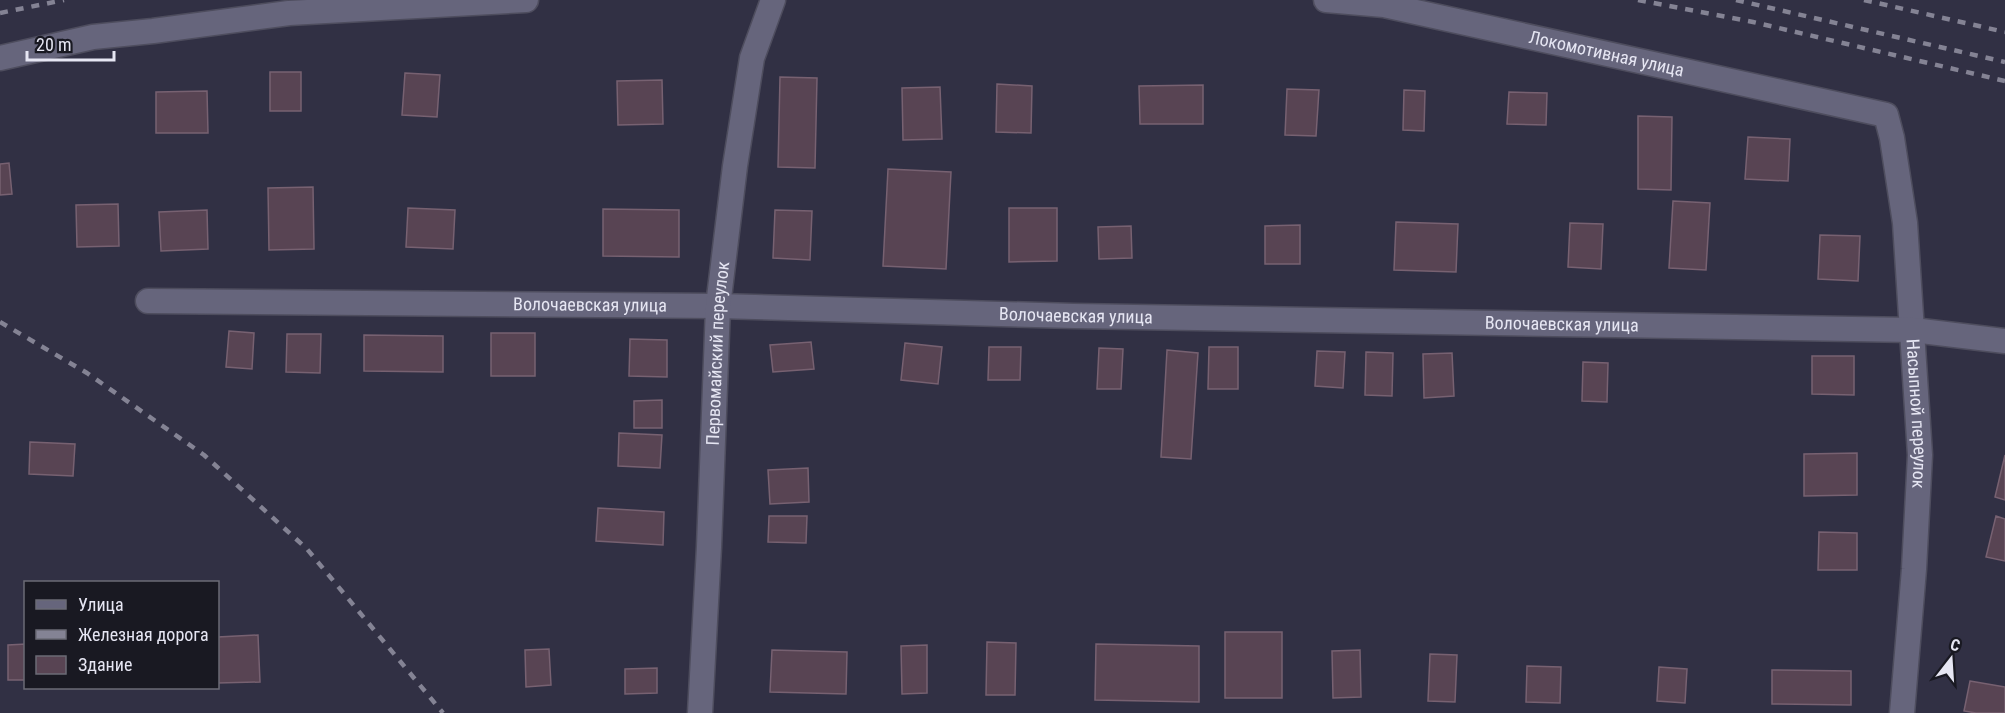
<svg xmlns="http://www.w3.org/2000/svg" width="2005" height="713" font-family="'Roboto Condensed',sans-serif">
<rect width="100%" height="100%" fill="#313044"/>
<!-- building -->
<path fill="#584453" stroke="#776171" stroke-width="1.5" d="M270,72H301V111H270Z
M405,73L440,75L437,117L402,115Z
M780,77L817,78L815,168L778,167Z
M662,80L663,124L618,125L617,81Z
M997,84L1032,86L1031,133L996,132Z
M1203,85V124H1140L1139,86Z
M940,87L942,139L903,140L902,88Z
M1287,89L1319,90L1316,136L1285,135Z
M1404,90L1425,91L1424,131L1403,130Z
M207,91L208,133H156V92Z
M1509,92L1547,93L1546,125L1507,124Z
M1638,116L1672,117L1671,190L1638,189Z
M1748,137L1790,139L1788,181L1745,179Z
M9,163L12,194L0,195V164Z
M888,169L951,172L946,269L883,266Z
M313,187L314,249L269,250L268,188Z
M1673,201L1710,203L1706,270L1669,268Z
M118,204L119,246L77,247L76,205Z
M408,208L455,210L453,249L406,247Z
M1009,208H1057V261L1009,262Z
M603,209L679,210V257L603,256Z
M207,210L208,249L161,251L159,212Z
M775,210L812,211L810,260L773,258Z
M1396,222L1458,224L1456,272L1394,270Z
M1570,223L1603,224L1601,269L1568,267Z
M1300,225V264H1265V226Z
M1131,226L1132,258L1099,259L1098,227Z
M1820,235L1860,236L1858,281L1818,279Z
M229,331L254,333L252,369L226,367Z
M491,333H535V376H491Z
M287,334H321L320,373L286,372Z
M364,335L443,336V372L364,371Z
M630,339L667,340V377L629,376Z
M811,342L814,369L773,372L770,345Z
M905,343L942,347L938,384L901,380Z
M989,347H1021L1020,380H988Z
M1209,347H1238V389H1208Z
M1099,348L1123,349L1121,389H1097Z
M1167,350L1198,353L1191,459L1161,457Z
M1317,351L1345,352L1343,388L1315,386Z
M1366,352L1393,353L1392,396L1365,395Z
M1452,353L1454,396L1424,398L1423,354Z
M1812,356H1854V395L1812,394Z
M1583,362L1608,363L1607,402L1582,401Z
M662,400V428H634V401Z
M619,433L662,435L660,468L618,466Z
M30,442L75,444L73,476L29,474Z
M1857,453V495L1804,496V454Z
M2005,455V500L1995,497Z
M808,468L809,502L770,504L768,470Z
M598,508L664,512L663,545L596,541Z
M769,516H807L806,543L768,542Z
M1996,516L2005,519V561L1986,557Z
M1819,532L1857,533V570H1818Z
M1225,632H1282V698H1225Z
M258,635L260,682L218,683V637Z
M987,642L1016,643L1015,695H986Z
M26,644V680H8V645Z
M1096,644L1199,646V702L1095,700Z
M927,645V693L902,694L901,646Z
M549,649L551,685L526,687L525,650Z
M772,650L847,652L846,694L770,692Z
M1360,650L1361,697L1333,698L1332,651Z
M1430,654L1457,655L1455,702L1428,701Z
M1527,666L1561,667L1560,703L1526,702Z
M1659,667L1687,669L1685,703L1657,701Z
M657,668V693L625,694V669Z
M1772,670L1851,671V705L1772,704Z
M1970,681L2005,687V713H1976L1964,711Z"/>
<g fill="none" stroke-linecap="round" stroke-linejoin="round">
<defs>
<g id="street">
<path id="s1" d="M1326,0L1384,5L1886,115L1892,138L1905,223L1920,455L1914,569L1902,713"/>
<path d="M0,58L93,37L153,31L289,13L526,0"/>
<path id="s2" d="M148,301L718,306L1074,316L1913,330L2005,341"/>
<path id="s3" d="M700,713L709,547L718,306L735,166L752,58L773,0"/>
</g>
</defs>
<!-- street casing -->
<use href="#street" stroke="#4e4d5e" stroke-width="27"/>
<!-- street -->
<use href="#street" stroke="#66657c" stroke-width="24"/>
<!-- rail -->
<path stroke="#848394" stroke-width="4.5" stroke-dasharray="8 8" stroke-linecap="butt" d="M1638,0L1753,22L2005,81
M1736,0L2005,62
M1864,0L2005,32
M0,13L64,0
M0,322L87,373L204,455L307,549L443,713"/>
</g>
<g text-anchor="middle" stroke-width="6" stroke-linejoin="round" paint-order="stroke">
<!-- street labels -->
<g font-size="18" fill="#e6e6f3" stroke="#191922">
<text dy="6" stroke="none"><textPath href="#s1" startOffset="286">Локомотивная улица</textPath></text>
<text dy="6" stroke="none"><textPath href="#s2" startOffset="442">Волочаевская улица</textPath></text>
<text dy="6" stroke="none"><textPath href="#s2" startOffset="928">Волочаевская улица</textPath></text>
<text dy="6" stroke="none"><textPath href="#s2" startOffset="1414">Волочаевская улица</textPath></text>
<text dy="6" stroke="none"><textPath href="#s3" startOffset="360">Первомайский переулок</textPath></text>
<text dy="6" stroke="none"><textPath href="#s1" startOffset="873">Насыпной переулок</textPath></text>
</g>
</g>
<!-- legend -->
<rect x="24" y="581" width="195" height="108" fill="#191922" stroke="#6b6b76" stroke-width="1.5"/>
<rect x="36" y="600" width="30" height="9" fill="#66657c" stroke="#6b6b76" stroke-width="1.5"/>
<text x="78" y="611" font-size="18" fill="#e6e6f3">Улица</text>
<rect x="36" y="630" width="30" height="9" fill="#848394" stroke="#6b6b76" stroke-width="1.5"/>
<text x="78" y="641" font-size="18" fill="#e6e6f3">Железная дорога</text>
<rect x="36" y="656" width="30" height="18" fill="#584453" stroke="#6b6b76" stroke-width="1.5"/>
<text x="78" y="671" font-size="18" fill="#e6e6f3">Здание</text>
<!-- north arrow -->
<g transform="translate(1951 659) rotate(17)" stroke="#191922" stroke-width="4.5" paint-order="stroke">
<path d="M0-4.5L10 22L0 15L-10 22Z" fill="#e6e6f3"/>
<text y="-9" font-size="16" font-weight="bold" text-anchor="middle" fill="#e6e6f3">С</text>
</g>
<!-- scale -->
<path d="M27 51v9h87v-9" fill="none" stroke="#e6e6f3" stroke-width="3"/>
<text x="36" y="51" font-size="18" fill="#e6e6f3" stroke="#191922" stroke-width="4.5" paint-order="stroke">20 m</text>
</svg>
